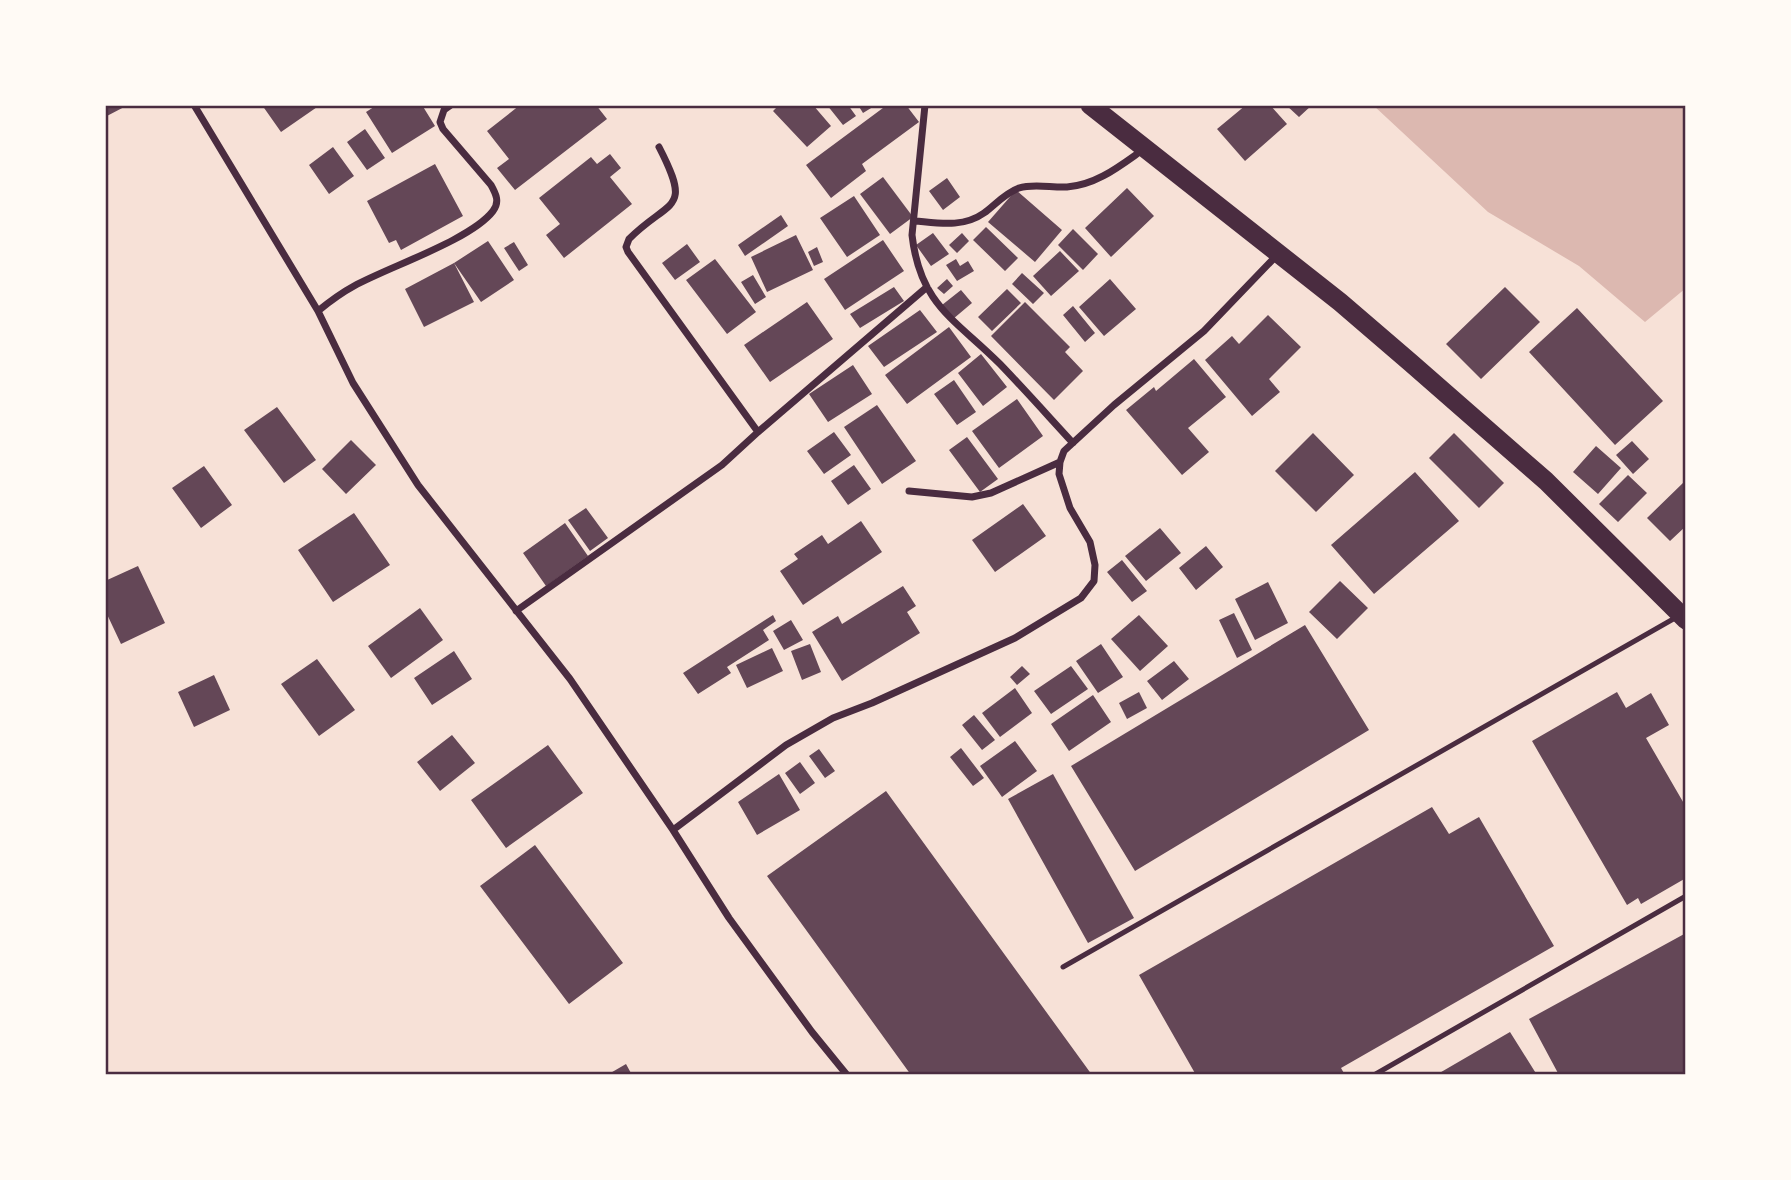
<svg xmlns="http://www.w3.org/2000/svg" width="1791" height="1180" font-family="Lora,serif">
<rect width="100%" height="100%" fill="#f7e1d7"/>
<!-- water -->
<path fill="#dcb8b0" d="M1373,105H1686V288L1645,322L1579,266L1488,212Z"/>
<!-- building -->
<path fill="#644757" d="M105,105H128L105,117Z
M262,105H320L281,132Z
M377,105H422L435,126L392,153L366,112Z
M520,105H596L607,119L515,190L497,168L509,159L487,131Z
M779,105H813L831,126L807,147L773,111Z
M827,105H848L856,116L843,125Z
M858,105H876L863,113Z
M887,105H906L919,122L862,164L866,171L831,198L806,165Z
M1246,105H1270L1287,124L1245,161L1217,129Z
M1286,105H1312L1299,117Z
M365,129L385,158L367,170L347,142Z
M333,147L354,176L329,194L309,165Z
M610,154L621,168L610,177L632,204L564,258L546,235L560,224L539,198L591,157L597,164Z
M435,164L463,216L401,250L396,240L389,243L367,201Z
M883,177L913,217L890,234L860,194Z
M947,178L960,197L943,210L929,191Z
M1127,188L1154,216L1111,257L1085,228Z
M1016,190L1062,230L1035,262L988,222Z
M854,196L880,235L847,257L820,218Z
M781,215L788,226L745,256L738,245Z
M986,227L1018,258L1005,271L973,240Z
M1073,229L1098,254L1083,270L1058,245Z
M933,233L949,254L931,266L916,245Z
M962,233L969,241L957,253L949,245Z
M796,235L813,270L767,292L751,257Z
M883,240L904,271L845,310L824,279Z
M488,241L514,280L481,302L454,263Z
M514,242L528,265L519,271L504,248Z
M687,244L700,262L675,280L662,263Z
M817,247L823,262L814,266L808,252Z
M1060,251L1079,271L1051,296L1033,276Z
M715,259L756,312L727,334L686,280Z
M956,259L960,266L968,261L974,271L957,281L946,265Z
M454,263L474,302L424,327L405,289Z
M1022,273L1044,293L1033,304L1012,284Z
M753,275L766,297L755,304L741,282Z
M947,279L953,286L944,294L937,288Z
M1110,279L1136,309L1104,336L1079,307Z
M894,287L904,301L860,328L850,314Z
M1505,287L1540,322L1481,379L1446,344Z
M1007,289L1021,303L992,331L978,317Z
M961,290L972,303L953,319L942,305Z
M807,302L833,339L770,382L744,345Z
M1025,302L1070,347L1065,352L1083,371L1054,400L991,336Z
M1073,306L1095,333L1085,342L1063,315Z
M1577,308L1663,401L1615,445L1529,352Z
M920,310L937,332L884,367L868,346Z
M1268,315L1301,347L1269,379L1280,392L1252,416L1205,360L1232,336L1239,344Z
M949,327L971,357L907,404L885,375Z
M981,354L1007,387L983,406L958,373Z
M1194,359L1226,397L1188,428L1209,452L1182,475L1126,410L1154,387L1156,391Z
M853,365L872,394L828,422L809,394Z
M954,380L976,412L957,425L934,394Z
M1017,399L1043,436L999,468L972,431Z
M877,405L916,461L882,484L844,427Z
M277,407L316,460L284,483L244,430Z
M834,432L851,455L824,474L807,451Z
M1313,433L1354,475L1316,512L1275,471Z
M1454,433L1504,483L1479,508L1429,458Z
M967,437L998,479L980,492L949,450Z
M351,440L376,465L346,494L322,469Z
M1632,441L1649,459L1633,474L1616,455Z
M1596,446L1621,468L1598,494L1573,472Z
M854,465L871,489L848,505L831,481Z
M204,466L232,505L201,528L172,488Z
M1415,472L1459,521L1374,594L1331,545Z
M1628,475L1647,493L1618,522L1599,504Z
M1685,481L1686,526L1670,541L1647,518Z
M1023,504L1046,536L995,572L972,540Z
M586,508L608,538L590,551L568,520Z
M354,513L390,565L333,602L298,550Z
M861,521L882,552L803,605L780,571L798,559L794,554L822,535L828,544Z
M565,523L588,556L546,586L523,553Z
M1160,528L1181,553L1146,581L1125,556Z
M1206,546L1223,567L1196,590L1179,568Z
M1122,560L1147,591L1132,602L1107,572Z
M138,566L165,623L121,644L105,610V581Z
M1340,581L1368,608L1337,639L1309,612Z
M1268,582L1288,623L1255,640L1235,599Z
M903,586L916,606L907,612L920,633L842,681L812,632L838,616L842,624Z
M420,608L443,640L391,678L368,646Z
M1234,613L1252,650L1237,658L1219,620Z
M773,615L776,621L763,630L769,640L727,667L731,673L698,694L683,673Z
M1139,615L1168,646L1140,671L1111,639Z
M791,620L803,640L784,650L773,631Z
M1305,625L1369,730L1135,871L1071,766Z
M810,644L821,672L802,680L791,651Z
M1101,644L1123,677L1098,693L1076,661Z
M772,648L783,671L747,688L736,665Z
M454,651L472,679L432,705L414,678Z
M317,659L355,710L319,736L281,684Z
M1174,661L1189,679L1162,700L1147,681Z
M1022,666L1030,674L1017,685L1010,677Z
M1071,666L1088,689L1051,714L1034,691Z
M214,675L230,710L194,727L178,692Z
M1015,688L1032,713L1000,737L982,713Z
M1139,692L1147,708L1127,719L1119,703Z
M1617,692L1626,708L1651,693L1669,725L1646,738L1686,807V878L1641,904L1638,898L1627,905L1532,741Z
M1093,695L1111,722L1069,751L1051,724Z
M974,715L995,740L982,750L962,725Z
M452,735L475,763L440,791L417,762Z
M1015,741L1037,771L1002,797L980,766Z
M548,745L583,793L506,848L471,800Z
M961,748L984,778L973,786L950,757Z
M819,749L835,771L825,778L809,756Z
M800,762L815,783L800,794L785,773Z
M779,774L800,810L757,835L738,802Z
M1053,774L1134,918L1088,943L1008,799Z
M886,791L1092,1075H911L767,876Z
M1432,807L1449,834L1479,817L1554,946L1341,1068L1345,1075H1196L1139,975Z
M535,845L623,963L569,1004L480,886Z
M1686,933V1075H1559L1529,1019Z
M1510,1032L1537,1075H1436Z
M626,1064L632,1075H607Z"/>
<g fill="none" stroke-linecap="round" stroke-linejoin="round">
<!-- service -->
<path stroke="#4a2c40" stroke-width="5" d="M1063,967L1675,618
M1374,1075L1686,896"/>
<!-- minor -->
<path stroke="#4a2c40" stroke-width="7" d="M194,105L318,311
M451,105L444,110L440,122L443,129L491,185C496,194 500,202 493,211C471,240 388,267 354,286C341,293 329,302 318,311L353,383L418,485L570,679L673,830L729,918L812,1032L847,1075
M925,105L912,235C920,305 955,319 1000,364C1025,390 1049,417 1073,443
M659,147C693,213 670,198 629,239L626,247L628,252L758,432
M915,221C938,223 963,228 984,213C995,205 1005,193 1019,188C1034,183 1052,188 1067,187C1097,185 1121,165 1144,149
M909,491L972,497L991,493L1060,462
M516,611L722,465L758,432L927,287
M673,830L786,745L833,718L872,703L1015,638L1081,598L1094,581L1095,565L1090,542L1070,508L1059,474L1060,462L1064,451L1114,405L1204,331L1278,254"/>
<!-- trunk -->
<path stroke="#4a2c40" stroke-width="19" d="M1090,105L1340,302L1411,363L1546,481L1686,620"/>
</g>
<!-- border -->
<rect width="1791" height="1180" fill="none" stroke="#fffaf5" stroke-width="214"/>
<rect x="107" y="107" width="1577" height="966" fill="none" stroke="#4a2c40" stroke-width="2.5"/>
</svg>
